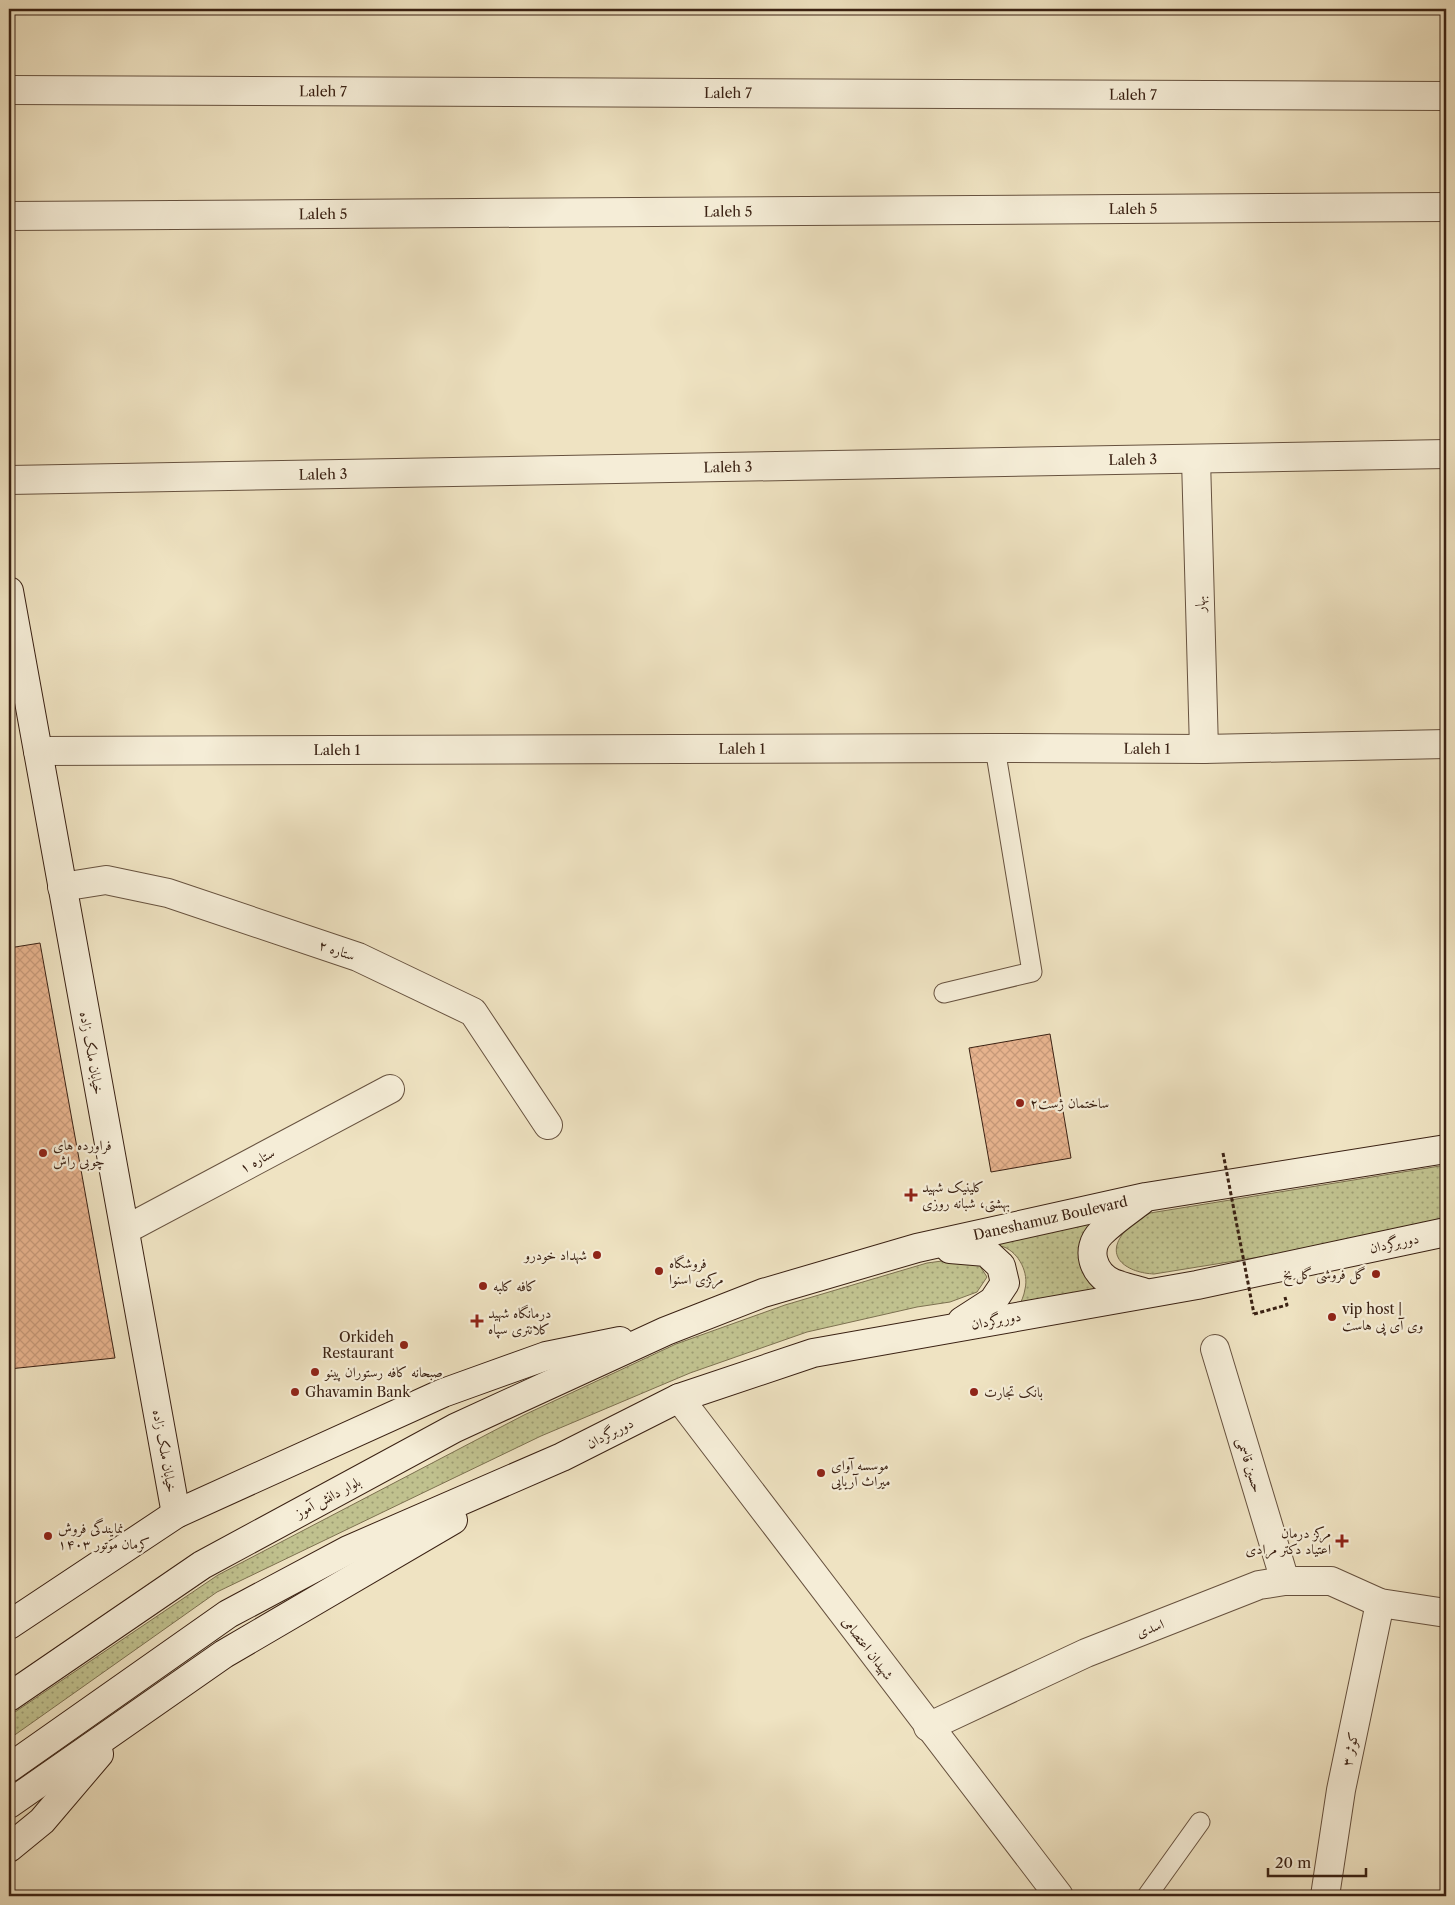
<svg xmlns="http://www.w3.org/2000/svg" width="1455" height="1905" font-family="'Libre Caslon Text',Amiri,serif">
<defs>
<pattern id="grass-dots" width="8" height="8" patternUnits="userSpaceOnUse" patternTransform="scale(1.25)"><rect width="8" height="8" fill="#c0c18e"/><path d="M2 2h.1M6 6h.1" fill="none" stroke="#9d9c73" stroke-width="1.8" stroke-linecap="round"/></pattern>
<pattern id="building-cross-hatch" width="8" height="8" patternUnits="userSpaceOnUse" patternTransform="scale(1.25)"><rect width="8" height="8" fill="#e8b48f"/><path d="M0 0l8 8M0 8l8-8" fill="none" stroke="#c89a7a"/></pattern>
</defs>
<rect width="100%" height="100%" fill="#efe3c2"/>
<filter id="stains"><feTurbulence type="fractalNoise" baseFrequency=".004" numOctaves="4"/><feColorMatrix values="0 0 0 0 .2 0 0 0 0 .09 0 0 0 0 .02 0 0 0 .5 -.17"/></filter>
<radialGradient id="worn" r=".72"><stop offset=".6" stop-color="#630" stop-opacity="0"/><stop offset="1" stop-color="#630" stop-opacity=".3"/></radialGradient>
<!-- grass -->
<path fill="url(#grass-dots)" stroke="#7d7150" d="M1446,1165V1227L1154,1274C1129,1273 1102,1258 1125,1231C1132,1222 1141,1218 1150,1213Z
M1102,1217L1089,1230L1113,1292L1018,1308C1021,1302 1024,1296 1025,1289C1029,1273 1019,1253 1004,1247C995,1244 983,1243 973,1242Z
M957,1259L978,1263L987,1277L977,1292L950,1302L917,1307L807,1332L690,1373L541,1436L217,1592L9,1739V1716L218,1575L524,1415L676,1344L785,1305L927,1263Z"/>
<!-- building -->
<path fill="url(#building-cross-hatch)" stroke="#3a2113" d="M40,943L115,1358L9,1369V948Z
M1050,1034L1071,1158L991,1172L969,1048Z"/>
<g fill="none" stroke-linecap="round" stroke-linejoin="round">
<defs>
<path id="service" d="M944,993L1032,972L995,748
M1147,1896L1200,1822"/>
<g id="minor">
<path id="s1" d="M9,90L1446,96"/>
<path id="s2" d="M9,216L1446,207"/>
<path d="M1196,459L1204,749"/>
<path id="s3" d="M9,480L1446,454"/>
<path id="s4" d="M38,751L995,748L1204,749L1446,744"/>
<path d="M62,887L106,880L168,893L358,957L473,1012L548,1125"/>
<path d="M125,1230L390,1089"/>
<path d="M1215,1349L1285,1581"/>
<path d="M679,1398L1059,1896"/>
<path d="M928,1727L1086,1653L1259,1585L1285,1581H1331L1380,1603L1446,1613"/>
<path d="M1325,1896L1341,1790L1380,1603"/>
</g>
<g id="secondary">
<path d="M9,591L176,1514"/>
<path d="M1141,1201C1128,1211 1113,1221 1101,1233C1085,1249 1093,1274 1113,1283C1123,1287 1134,1289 1143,1292"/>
<path d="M950,1249L986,1252L1001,1266L1005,1283L993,1301L962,1321"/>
<path d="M9,1625L176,1514L443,1393L546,1356L620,1341"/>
<path id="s5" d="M9,1697L202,1565L455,1428L666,1331L763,1293L917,1248L1146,1197L1446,1149"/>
<path d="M9,1768L228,1614L348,1550L562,1457L679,1398L813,1353L1197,1285L1446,1232"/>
<path d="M9,1804L224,1654L453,1520"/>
<path d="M9,1848L42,1821L99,1754"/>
</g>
</defs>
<!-- service casing -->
<use href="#service" stroke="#67523f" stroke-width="21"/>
<!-- minor casing -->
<use href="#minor" stroke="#67523f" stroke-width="30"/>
<!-- secondary casing -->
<use href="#secondary" stroke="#3a2113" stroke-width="30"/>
<!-- path -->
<path stroke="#3a2113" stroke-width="3" stroke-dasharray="4 2.5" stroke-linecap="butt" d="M1254,1314L1287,1305L1285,1297"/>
<!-- service -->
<use href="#service" stroke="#f5edd7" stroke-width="19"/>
<!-- minor -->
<use href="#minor" stroke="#f5edd7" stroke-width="28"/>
<!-- secondary -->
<use href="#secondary" stroke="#f5edd7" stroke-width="28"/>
<!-- path-bridge -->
<path stroke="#3a2113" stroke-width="3" stroke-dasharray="4 2.5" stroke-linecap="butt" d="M1223,1153L1254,1314"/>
</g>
<!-- markers -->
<g fill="#8f2418" stroke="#f5edd7" stroke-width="2">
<circle cx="1020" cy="1103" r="5"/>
<circle cx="43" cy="1153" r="5"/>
<path d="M908.5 1187.5h5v5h5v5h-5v5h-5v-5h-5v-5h5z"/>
<circle cx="597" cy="1255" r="5"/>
<circle cx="659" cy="1271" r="5"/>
<circle cx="1376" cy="1274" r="5"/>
<circle cx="483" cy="1286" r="5"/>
<circle cx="1332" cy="1317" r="5"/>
<path d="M474.5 1313.5h5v5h5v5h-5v5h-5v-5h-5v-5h5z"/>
<circle cx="404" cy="1345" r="5"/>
<circle cx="315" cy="1372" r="5"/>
<circle cx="295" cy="1392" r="5"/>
<circle cx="974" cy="1392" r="5"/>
<circle cx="821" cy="1473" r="5"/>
<circle cx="48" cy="1536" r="5"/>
<path d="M1339.5 1533.5h5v5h5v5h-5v5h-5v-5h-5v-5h5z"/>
</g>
<g text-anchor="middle" stroke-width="4.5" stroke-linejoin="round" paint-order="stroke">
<!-- street labels -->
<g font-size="14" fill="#3a2113" stroke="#f5edd7">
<text dy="5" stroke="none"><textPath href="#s1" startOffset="314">Laleh 7</textPath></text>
<text dy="5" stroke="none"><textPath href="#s1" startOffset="719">Laleh 7</textPath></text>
<text dy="5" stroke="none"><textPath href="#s1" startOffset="1124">Laleh 7</textPath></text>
<text dy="5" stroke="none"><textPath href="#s2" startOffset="1124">Laleh 5</textPath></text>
<text dy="5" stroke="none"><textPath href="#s2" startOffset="719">Laleh 5</textPath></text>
<text dy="5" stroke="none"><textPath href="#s2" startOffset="314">Laleh 5</textPath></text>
<text dy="5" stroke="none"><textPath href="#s3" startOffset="1124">Laleh 3</textPath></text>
<text dy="5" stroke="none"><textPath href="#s3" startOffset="719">Laleh 3</textPath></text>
<text dy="5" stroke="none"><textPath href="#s3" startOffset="314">Laleh 3</textPath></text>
<text transform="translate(1200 604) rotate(-92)" y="5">بهار</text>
<text dy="5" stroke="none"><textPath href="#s4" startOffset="704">Laleh 1</textPath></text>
<text dy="5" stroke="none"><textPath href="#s4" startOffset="1109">Laleh 1</textPath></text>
<text dy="5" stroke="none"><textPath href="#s4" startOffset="299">Laleh 1</textPath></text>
<text transform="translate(337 950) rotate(19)" y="5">ستاره ۲</text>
<text transform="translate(92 1053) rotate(80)" y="5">خیابان ملک زاده</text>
<text transform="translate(257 1160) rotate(-28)" y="5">ستاره ۱</text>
<text dy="5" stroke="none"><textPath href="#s5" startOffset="1155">Daneshamuz Boulevard</textPath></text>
<text transform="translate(1394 1243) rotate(-12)" y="5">دوربرگردان</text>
<text transform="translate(996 1320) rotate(-10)" y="5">دوربرگردان</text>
<text transform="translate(610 1433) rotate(-27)" y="5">دوربرگردان</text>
<text transform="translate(165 1451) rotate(80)" y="5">خیابان ملک زاده</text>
<text transform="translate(1250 1465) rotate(73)" y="5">حسین قاسمی</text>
<text transform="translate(328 1497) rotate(-28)" y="5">بلوار دانش آموز</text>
<text transform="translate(1150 1628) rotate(-21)" y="5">اسدی</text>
<text transform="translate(868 1648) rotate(53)" y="5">شهیدان اعتصامی</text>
<text transform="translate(1350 1749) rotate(-78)" y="5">کوثر ۳</text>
</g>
<!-- poi labels -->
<g font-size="14" fill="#3a2113" stroke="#f5edd7" text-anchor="start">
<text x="1030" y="1108">ساختمان ژست۲</text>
<text x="53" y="1150">فراورده های<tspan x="53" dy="16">چوبی راش</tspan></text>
<text x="922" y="1192">کلینیک شهید<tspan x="922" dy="16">بهشتی، شبانه روزی</tspan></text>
<text x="587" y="1260" text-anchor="end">شهداد خودرو</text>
<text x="669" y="1268">فروشگاه<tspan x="669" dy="16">مرکزی اسنوا</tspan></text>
<text x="1366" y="1279" text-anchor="end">گل فروشی گل یخ</text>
<text x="493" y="1291">کافه کلبه</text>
<text x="1342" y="1314">vip host |<tspan x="1342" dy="16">وی آی پی هاست</tspan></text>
<text x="488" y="1318">درمانگاه شهید<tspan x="488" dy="16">کلانتری سپاه</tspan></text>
<text x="394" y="1342" text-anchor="end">Orkideh<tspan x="394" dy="16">Restaurant</tspan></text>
<text x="325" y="1377">صبحانه کافه رستوران پینو</text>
<text x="305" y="1397">Ghavamin Bank</text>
<text x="984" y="1397">بانک تجارت</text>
<text x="831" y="1470">موسسه آوای<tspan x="831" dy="16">میراث آریایی</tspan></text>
<text x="58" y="1533">نمایندگی فروش<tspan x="58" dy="16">۱۴۰۳ کرمان موتور</tspan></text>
<text x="1331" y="1538" text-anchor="end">مرکز درمان<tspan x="1331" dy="16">اعتیاد دکتر مرادی</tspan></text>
</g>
</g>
<!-- margin -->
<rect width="1455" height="1905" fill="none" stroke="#efe3c2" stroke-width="30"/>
<rect x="10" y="10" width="1435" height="1885" fill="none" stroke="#3a2113" stroke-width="2.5"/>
<rect x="15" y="15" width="1425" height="1875" fill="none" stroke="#3a2113"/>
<!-- scale -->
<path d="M1268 1868v8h98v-8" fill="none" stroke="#3a2113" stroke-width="2.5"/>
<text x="1275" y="1868" font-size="15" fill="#3a2113" stroke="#f5edd7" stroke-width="4" paint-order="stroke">20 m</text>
<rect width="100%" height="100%" filter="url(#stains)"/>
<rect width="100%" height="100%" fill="url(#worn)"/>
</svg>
